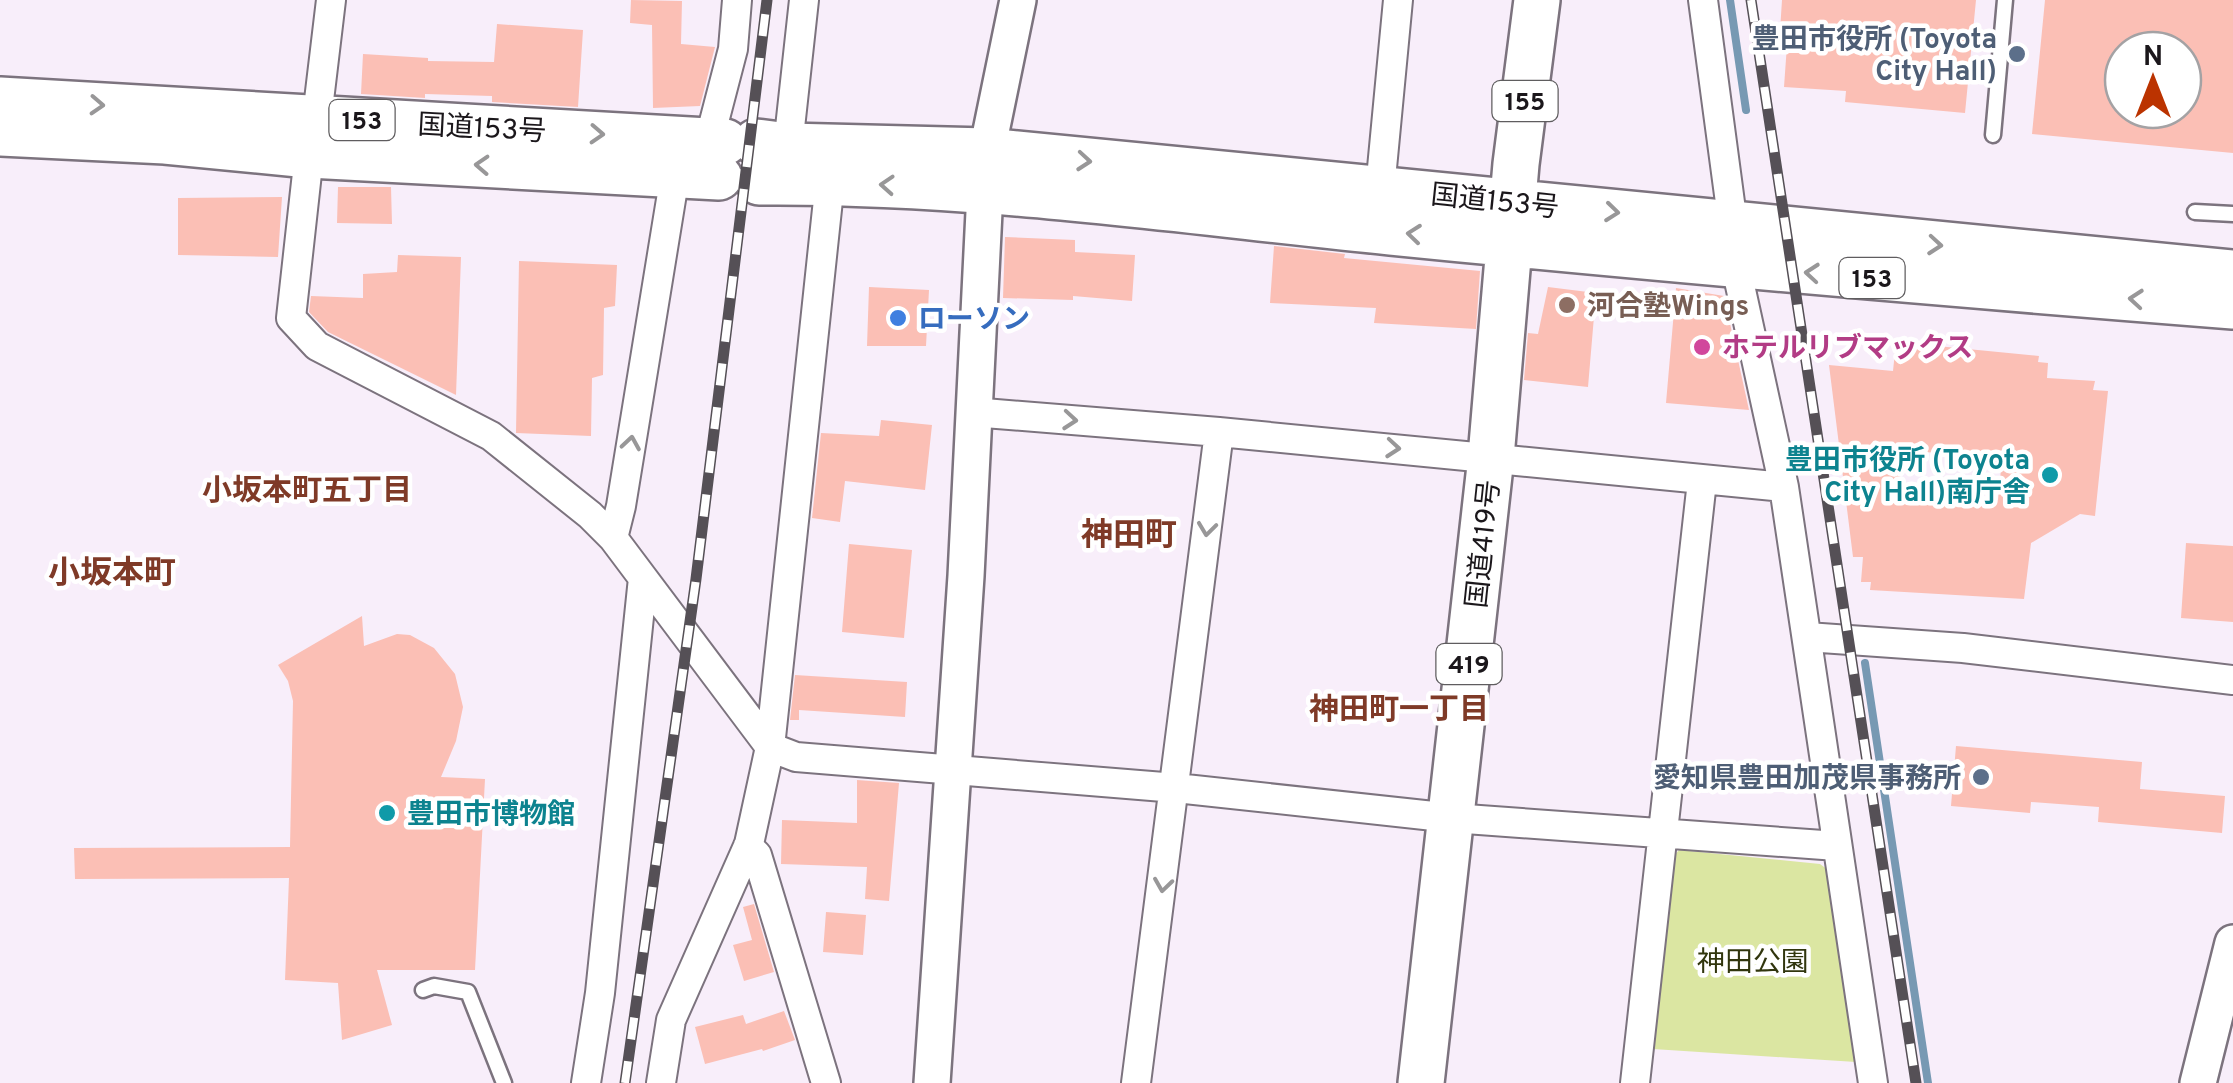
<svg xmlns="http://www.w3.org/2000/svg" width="2233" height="1083" font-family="Overpass,'Noto Sans JP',sans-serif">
<rect width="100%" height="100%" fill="#f8eefa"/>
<!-- green -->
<path fill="#dbe6a2" d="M1679,850L1820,864L1828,870L1856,1035V1062L1653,1049L1672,858Z"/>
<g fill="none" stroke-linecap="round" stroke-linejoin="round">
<!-- stream -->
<path stroke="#7799b3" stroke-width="8" d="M1730,0L1746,110
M1865,663L1928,1083"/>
</g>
<!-- building -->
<path fill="#fbbfb5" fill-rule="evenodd" d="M631,0L682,1L681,44L715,47L700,106L653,108L652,25L630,23Z
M1782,0H1976L1965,113L1845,102L1846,91L1784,87L1788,31H1780Z
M2045,0H2233V153L2032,134ZM2123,50H2183V110H2123Z
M497,24L583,30L578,107L492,102V96L425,94V98L361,94L363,54L428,58V61L494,62Z
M338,187H391L392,224L337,223Z
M282,197L278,257L178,255V198Z
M1005,237L1075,240V252L1135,255L1132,301L1073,296V300L1003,298Z
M1274,246L1345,254L1344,258L1480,271L1476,329L1374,323L1376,308L1270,303Z
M398,255L461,257L456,395L328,332L309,312L311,296L363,298V274L397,272Z
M519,261L617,265L615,306L604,308L603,375L592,378L591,436L516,433Z
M869,287L929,290L926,346H867Z
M1548,287L1596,293L1588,387L1524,380L1528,333L1538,334Z
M1676,288L1724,296L1749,410L1666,403Z
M1896,342L2039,356L2038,362L2048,363L2047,378L2095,381L2093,390L2108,391L2095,516L2080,514L2031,543L2024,599L1870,590L1871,582H1861L1863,557H1853L1829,365L1893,371ZM1903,450L2002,459L1998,500L1899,490Z
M881,420L932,425L925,490L845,481L840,522L812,518L821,433L879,436Z
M2186,543L2233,546V622L2181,618Z
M849,544L912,550L904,638L842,632Z
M362,616L364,646L397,634L410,635L434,648L455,674L463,707L456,741L441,777L485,779L475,970H377L392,1025L342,1040L338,983L285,980L289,878L75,879L74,848L290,847L293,701L288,681L278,665Z
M795,675L907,682L905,717L799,710V720H790Z
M1956,746L2142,762L2140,789L2225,796L2222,833L2098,822L2099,807L2031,802L2030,813L1951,806Z
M857,780L899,783L889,901L865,899L867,867L781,864L782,820L857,823Z
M754,904L774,972L744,981L733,945L752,940L743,907Z
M826,912L866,915L863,955L823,952Z
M784,1011L795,1040L763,1051L762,1049L705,1064L695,1027L743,1015L746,1024Z"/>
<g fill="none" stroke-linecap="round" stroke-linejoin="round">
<defs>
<path id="service" d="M1993,135L2005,0
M2195,212L2233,214
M423,990L434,986L468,992L504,1083"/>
<path id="minor" d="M1703,0L1733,225
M317,117L331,0
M709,141L733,49L737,0
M788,146L804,0
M309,155L291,318L317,346L491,436L590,515L613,538L770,747L796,757L1176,788L1452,818L1837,846
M1380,189L1398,0
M1736,267L1784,487L1873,1083
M972,412L1219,432L1784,487
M613,538L621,506L675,175
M1807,637L1963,648L2233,680
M748,846L757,855L826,1083
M586,1083L600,993L643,578
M661,1083L671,1020L749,844L770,747L830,181
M1136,1083L1219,432
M1635,1083L1702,481"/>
<path id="tertiary" d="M932,1083L966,576L987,151L1018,0
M2198,1083L2233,943"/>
<path id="trunk" d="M0,100L725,142
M0,133L165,141L309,155L719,177
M756,142L788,146L987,151L2233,273
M759,182C970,180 1181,211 1391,232C1671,260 1952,284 2233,306
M1421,1083L1491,457L1516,164L1537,0"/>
</defs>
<!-- service casing -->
<use href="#service" stroke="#7c737e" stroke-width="19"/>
<!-- minor casing -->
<use href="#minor" stroke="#7c737e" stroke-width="32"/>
<!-- tertiary casing -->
<use href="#tertiary" stroke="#7c737e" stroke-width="40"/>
<!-- trunk casing -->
<use href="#trunk" stroke="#7c737e" stroke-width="50"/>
<!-- service -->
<use href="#service" stroke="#fff" stroke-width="14"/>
<!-- minor -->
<use href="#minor" stroke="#fff" stroke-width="28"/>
<!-- tertiary -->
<use href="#tertiary" stroke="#fff" stroke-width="35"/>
<!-- trunk -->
<use href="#trunk" stroke="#fff" stroke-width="45"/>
<defs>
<path id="rail" d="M1751,0L1916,1083
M625,1083L696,579L767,0"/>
</defs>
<!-- rail casing -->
<use href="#rail" stroke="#555056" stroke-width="11"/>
<!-- rail -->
<use href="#rail" stroke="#fff" stroke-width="8" stroke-dasharray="22" stroke-linecap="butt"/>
</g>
<!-- one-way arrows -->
<defs><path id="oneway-chevron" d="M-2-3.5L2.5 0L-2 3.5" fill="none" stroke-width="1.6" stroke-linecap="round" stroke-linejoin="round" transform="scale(2.5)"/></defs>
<g stroke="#989798">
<use href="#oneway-chevron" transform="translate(97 105) rotate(3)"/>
<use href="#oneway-chevron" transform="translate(597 134) rotate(3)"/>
<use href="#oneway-chevron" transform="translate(1084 161) rotate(5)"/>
<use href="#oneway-chevron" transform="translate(482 165) rotate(-177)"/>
<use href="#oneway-chevron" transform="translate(887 185) rotate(-176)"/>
<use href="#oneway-chevron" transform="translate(1612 212) rotate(6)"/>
<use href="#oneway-chevron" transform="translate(1414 234) rotate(-174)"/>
<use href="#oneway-chevron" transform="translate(1935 245) rotate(5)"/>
<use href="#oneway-chevron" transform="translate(1812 273) rotate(-175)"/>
<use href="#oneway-chevron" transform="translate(2136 299) rotate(-175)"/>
<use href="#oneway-chevron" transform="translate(1070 420) rotate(5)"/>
<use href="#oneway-chevron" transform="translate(631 443) rotate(-81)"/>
<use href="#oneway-chevron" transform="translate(1393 448) rotate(5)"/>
<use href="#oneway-chevron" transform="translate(1207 529) rotate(97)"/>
<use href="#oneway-chevron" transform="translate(1163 885) rotate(98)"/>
</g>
<!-- markers -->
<g fill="#5c6f8a" stroke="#fff" stroke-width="4">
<circle cx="2017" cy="54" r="10"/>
<circle cx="1981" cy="777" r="10"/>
</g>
<circle fill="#8d6e63" stroke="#fff" stroke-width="4" cx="1567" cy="305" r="10"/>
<circle fill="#3f7fe0" stroke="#fff" stroke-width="4" cx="898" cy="318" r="10"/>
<circle fill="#d1479c" stroke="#fff" stroke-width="4" cx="1702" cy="347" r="10"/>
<g fill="#0f9aa8" stroke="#fff" stroke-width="4">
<circle cx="2050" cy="475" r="10"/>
<circle cx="387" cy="813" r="10"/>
</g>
<g text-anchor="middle" stroke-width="9" stroke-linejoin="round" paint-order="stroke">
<!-- shield labels -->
<g fill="#fff" stroke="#5f5d5f" stroke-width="2.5">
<rect x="1492.5" y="81" width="65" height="40" rx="8"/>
<rect x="329.5" y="100" width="65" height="40" rx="8"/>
<rect x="1839.5" y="258" width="65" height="40" rx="8"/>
<rect x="1436.5" y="644" width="65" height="40" rx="8"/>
</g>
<g font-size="25" font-weight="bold" fill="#1b171b">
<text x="1525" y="110">155</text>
<text x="362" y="129">153</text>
<text x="1872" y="287">153</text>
<text x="1469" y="673">419</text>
</g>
<!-- service labels -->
<g font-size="28" font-weight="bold" fill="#4e5e75" stroke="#fff" text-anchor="end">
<text x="1997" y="48">豊田市役所 (Toyota<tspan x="1997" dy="32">City Hall)</tspan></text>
<text x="1961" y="787">愛知県豊田加茂県事務所</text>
</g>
<!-- street labels -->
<g font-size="28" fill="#1b171b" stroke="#fff">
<text transform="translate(482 127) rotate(3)" y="10">国道153号</text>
<text transform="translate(1495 200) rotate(6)" y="10">国道153号</text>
<text transform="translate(1482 544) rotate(-84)" y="10">国道419号</text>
</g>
<!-- education labels -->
<g font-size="28" font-weight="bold" fill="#785e54" stroke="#fff" text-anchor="start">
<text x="1587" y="315">河合塾Wings</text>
</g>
<!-- shop labels -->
<g font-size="28" font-weight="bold" fill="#366cbe" stroke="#fff" text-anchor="start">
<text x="918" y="328">ローソン</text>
</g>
<!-- hotel labels -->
<g font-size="28" font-weight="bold" fill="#b23c85" stroke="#fff" text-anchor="start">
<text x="1722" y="357">ホテルリブマックス</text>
</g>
<!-- culture labels -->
<g font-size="28" font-weight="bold" fill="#0d838f" stroke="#fff" text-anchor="end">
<text x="2030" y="469">豊田市役所 (Toyota<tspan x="2030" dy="32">City Hall)南庁舎</tspan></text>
<text x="407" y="823" text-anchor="start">豊田市博物館</text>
</g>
<!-- park labels -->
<g font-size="28" fill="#31360e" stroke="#fff">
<text x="1753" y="971">神田公園</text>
</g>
<!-- neighbourhood labels -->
<g font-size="30" font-weight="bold" fill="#7f3a27" stroke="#fff">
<text x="307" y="500">小坂本町五丁目</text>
<text x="1399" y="719">神田町一丁目</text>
</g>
<!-- quarter labels -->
<g font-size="32" font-weight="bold" fill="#7f3a27" stroke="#fff">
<text x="1129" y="545">神田町</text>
<text x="112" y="583">小坂本町</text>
</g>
</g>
<!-- north arrow -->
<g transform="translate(2153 80)"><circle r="48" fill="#ffffff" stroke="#a4a2a4" stroke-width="2.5"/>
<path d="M0-8L18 38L0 25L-18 38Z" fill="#bb3300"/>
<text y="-15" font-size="28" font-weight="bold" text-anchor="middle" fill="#1b171b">N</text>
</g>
</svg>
